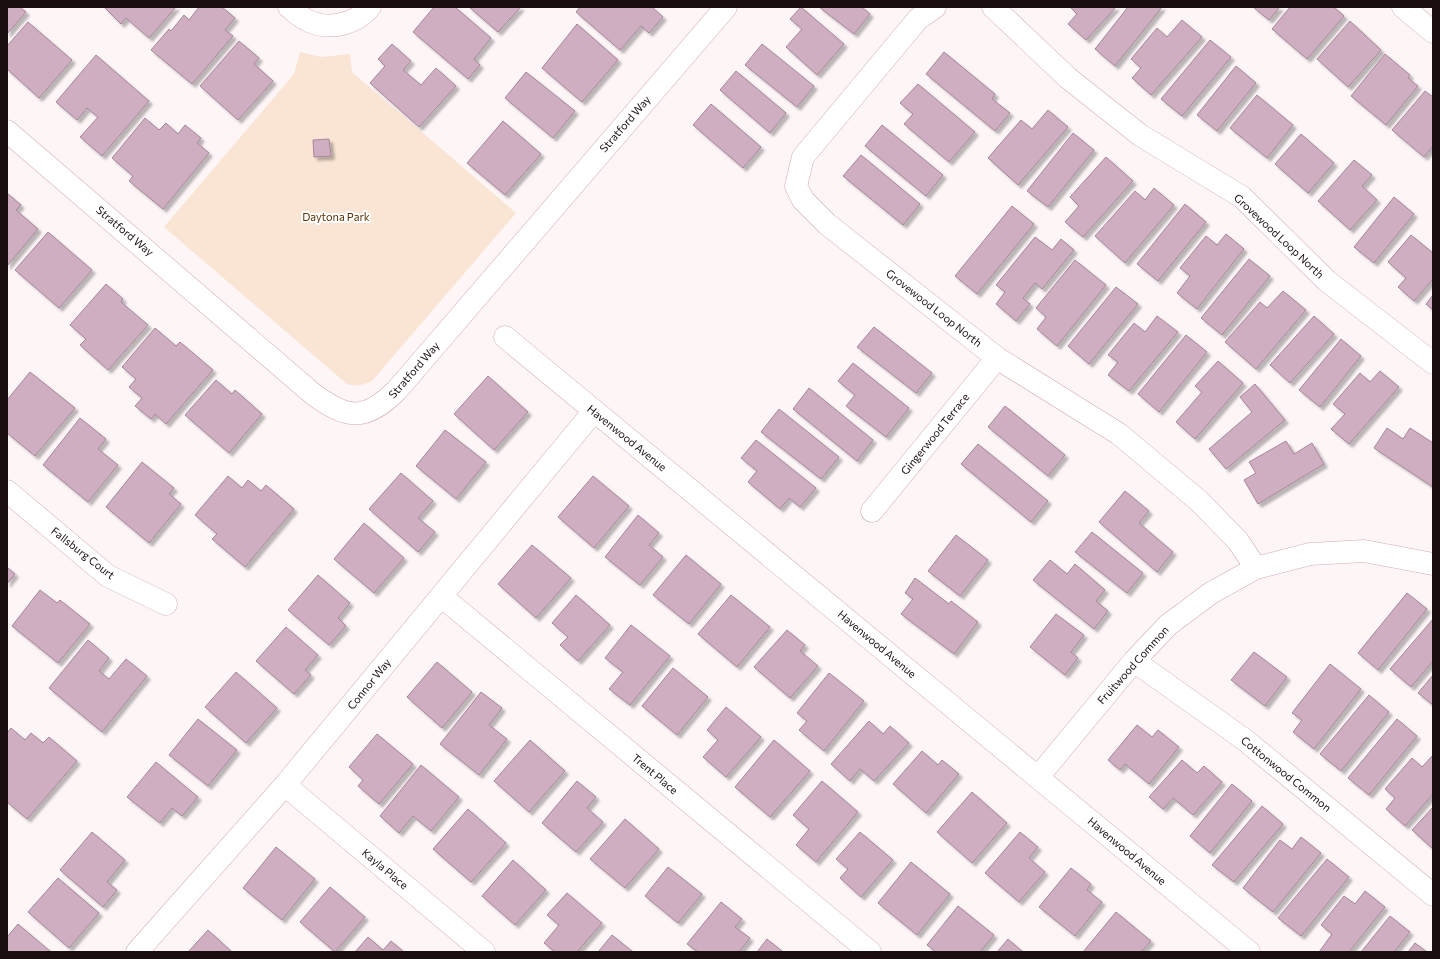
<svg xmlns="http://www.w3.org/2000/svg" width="1440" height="959" font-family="Commissioner,sans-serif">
<defs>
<filter id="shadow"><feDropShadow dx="3.5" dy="3.5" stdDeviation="1" flood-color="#0004"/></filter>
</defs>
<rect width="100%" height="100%" fill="#fef5f7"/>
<!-- green -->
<path fill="#fae5d5" d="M300,52L321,57L350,54L352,72L516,213L372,381C363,385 357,387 347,384L164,227L294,74Z"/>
<!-- building -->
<path fill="#cfaec1" stroke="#a58699" filter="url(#shadow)" d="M7,7H20L26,12L7,34Z
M104,7H176L149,38L126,18L121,24Z
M199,7H222L235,18L225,30L233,36L192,84L151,50L169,29L171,31L184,15L189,20Z
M434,7H455L491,38L474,59L480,65L468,79L413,32Z
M469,7H521L498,32Z
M580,7H652L663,17L649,33L641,26L620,50L576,12Z
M801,7L844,44L817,75L786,47L802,29L790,19Z
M819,7H862L870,14L854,34Z
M1070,7H1116L1086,40L1068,24L1077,14Z
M1128,7H1162L1115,66L1095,49Z
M1253,7H1280L1269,20Z
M1290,7H1334L1344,16L1307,59L1272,29Z
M1182,20L1202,37L1151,95L1132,78L1141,68L1131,59L1157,28L1167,37Z
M1350,21L1381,50L1348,87L1317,59Z
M28,22L72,60L39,98L7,69V46Z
M577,24L618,60L582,102L542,68Z
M1210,40L1231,57L1182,116L1161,99Z
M239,41L259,58L254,64L273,81L238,120L200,86Z
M392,44L411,61L403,70L421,85L436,68L456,86L419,127L370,83L385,66L378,59Z
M762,44L814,86L797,107L745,65Z
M944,52L995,94L992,99L1010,113L995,131L926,74Z
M1385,54L1410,75L1408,78L1418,86L1386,125L1351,96Z
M96,55L149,101L102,156L80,137L98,117L87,108L77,120L56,102Z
M1236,66L1256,83L1217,131L1197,115Z
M736,71L786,113L770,133L720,90Z
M526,72L575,111L553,138L505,98Z
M918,84L975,132L949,162L904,124L913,114L900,103Z
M1425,91L1433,97V146L1424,157L1392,130Z
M1257,95L1293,125L1267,158L1230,128Z
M711,104L761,147L743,168L693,125Z
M1048,110L1068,127L1018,185L988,158L1021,120L1032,129Z
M145,118L159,130L166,123L178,134L185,125L201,138L197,143L209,153L163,209L129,181L133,176L112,158Z
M503,121L541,154L505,195L467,163Z
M882,125L943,175L926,196L865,146Z
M1073,133L1094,150L1048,207L1027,191Z
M1301,134L1334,163L1308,193L1275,164Z
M329,139L331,156L314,157L313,140Z
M861,155L920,204L903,225L843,176Z
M1106,157L1133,181L1083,237L1065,222L1079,206L1070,197Z
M1354,160L1372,175L1362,186L1377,200L1350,230L1318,201Z
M1154,188L1174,205L1125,263L1095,236L1135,191L1145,200Z
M7,193L21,205L16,210L38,229L7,266Z
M1394,197L1414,214L1374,263L1354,247Z
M1185,204L1206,222L1158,281L1137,264Z
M1012,206L1034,224L977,294L955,276Z
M48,232L92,270L59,308L15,270Z
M1226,234L1244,249L1197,309L1177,293L1190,276L1180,268L1206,236L1217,245Z
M1411,235L1433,253V279L1414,301L1398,287L1406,278L1388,262Z
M1035,237L1052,250L1061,239L1074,250L1042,289L1035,283L1023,298L1030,304L1016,321L996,304L1005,292L996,285Z
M1249,259L1270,276L1222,335L1201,318Z
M1075,260L1106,285L1057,346L1037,329L1046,317L1036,308Z
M106,284L123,299L121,302L148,325L108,370L80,345L86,339L70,325Z
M1116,287L1138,304L1089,364L1068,346Z
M1283,291L1306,310L1256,369L1225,342L1260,302L1267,308Z
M1433,295V310L1426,304Z
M1157,316L1178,332L1129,391L1108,375L1118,362L1108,355L1134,323L1145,332Z
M1314,316L1334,334L1290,383L1270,365Z
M874,327L932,373L916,393L857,347Z
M155,328L176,346L180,342L213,370L166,424L155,414L151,419L135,406L142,398L129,387L136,379L122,367Z
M1186,335L1207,352L1159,412L1138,394Z
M1341,339L1361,356L1320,407L1299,390Z
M1218,361L1243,383L1195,439L1176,422L1202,392L1195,386Z
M853,363L909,408L886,437L846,406L855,395L838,381Z
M1380,371L1399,387L1349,444L1331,429L1345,414L1333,404L1360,373L1370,382Z
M30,372L75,408L35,456L7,433V400Z
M488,376L528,412L494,450L454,414Z
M216,380L232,394L235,390L262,414L229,453L185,415Z
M1255,384L1285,420L1226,469L1209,449L1252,412L1240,397Z
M809,388L873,440L857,461L793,409Z
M1005,406L1065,455L1048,476L988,427Z
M779,409L839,457L821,479L761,432Z
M80,418L106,439L98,449L118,465L88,502L43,465Z
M1387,428L1403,439L1410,428L1433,443V487L1374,448Z
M445,430L486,462L456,499L416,466Z
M756,440L816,488L800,507L789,498L780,509L748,482L757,471L741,458Z
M1286,441L1294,454L1312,443L1324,464L1258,504L1244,480L1256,473L1249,462Z
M978,444L1048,501L1031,522L961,464Z
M142,462L174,488L169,494L181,504L149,543L106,507Z
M401,473L433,501L418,518L435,532L418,552L369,509Z
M228,476L242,488L248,480L261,491L266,485L294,509L245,567L212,539L217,534L195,515Z
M593,476L629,506L594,548L558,517Z
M1125,491L1149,511L1139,523L1173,552L1157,572L1099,522Z
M638,515L659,533L649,545L663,557L640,585L605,557Z
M364,523L404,558L374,593L334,559Z
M1092,532L1143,573L1127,593L1075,552Z
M956,535L988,560L960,596L928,571Z
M532,545L571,578L536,618L498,584Z
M686,555L721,584L689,624L653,595Z
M1050,560L1067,574L1075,564L1105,590L1096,601L1108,611L1094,629L1033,580Z
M7,567L15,574L7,584Z
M318,575L350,603L338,618L346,626L329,645L288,610Z
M915,578L949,604L951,601L978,622L954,654L901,614L913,599L905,593Z
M40,590L57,603L60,600L90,624L58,663L12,626Z
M1407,593L1427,609L1378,670L1358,653Z
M576,595L610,625L578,661L560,645L568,637L552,623Z
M731,595L770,627L737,667L698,634Z
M1056,614L1084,635L1071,652L1078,658L1065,675L1030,647Z
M1433,619V661L1411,687L1390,669Z
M631,625L670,656L630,705L609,689L623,672L605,658Z
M286,627L318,655L305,670L311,675L294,694L256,661Z
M787,630L805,645L800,651L818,666L790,698L754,667Z
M88,640L109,658L99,671L109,679L126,659L147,676L102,732L49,688Z
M1254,652L1287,677L1265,706L1231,680Z
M437,662L472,692L442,728L407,697Z
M1330,664L1361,689L1314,749L1293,732L1302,720L1292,713Z
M673,668L708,697L677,735L642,706Z
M236,672L277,708L246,743L205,707Z
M829,673L864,701L824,751L799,730L807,721L797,713Z
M1433,675V705L1418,693Z
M481,692L502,708L489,725L507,739L479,775L440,744Z
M1369,695L1389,712L1341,771L1320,754Z
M726,707L761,737L726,777L703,757L718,740L707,730Z
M198,719L237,750L208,786L169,755Z
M1397,719L1417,736L1369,795L1348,778Z
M869,721L883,734L890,726L909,743L874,781L860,769L850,781L831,764Z
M1137,725L1152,737L1158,730L1179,747L1149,784L1125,764L1120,770L1108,760Z
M11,728L25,740L31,733L43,743L49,737L77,761L27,819L7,802V733Z
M377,734L413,764L379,804L358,786L363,780L349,767Z
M530,740L565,771L529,812L494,781Z
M774,740L810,771L770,817L735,787Z
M922,751L938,765L942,760L959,774L926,813L893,784Z
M1433,755V794L1405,826L1386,809L1395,798L1385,789L1412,758L1422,767Z
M1182,760L1197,773L1204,766L1222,782L1193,815L1173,798L1163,809L1149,797Z
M156,762L198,797L182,816L172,808L160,823L127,797Z
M421,765L459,797L431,831L413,816L399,833L380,816Z
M577,781L596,797L587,808L603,822L576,852L542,823Z
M822,781L858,812L816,862L796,845L809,829L793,815Z
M1232,784L1252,801L1210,853L1190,836Z
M972,792L1007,823L972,863L937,832Z
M1262,806L1283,824L1234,882L1212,865Z
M1433,807V849L1412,830Z
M468,809L506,843L471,882L433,849Z
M625,819L659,849L625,888L590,859Z
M92,832L125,860L107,882L117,890L103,907L60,870Z
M860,832L893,860L861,897L840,878L848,869L836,859Z
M1020,832L1038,847L1029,858L1045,872L1019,902L985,873Z
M1301,837L1321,853L1273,912L1243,888L1280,840L1292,849Z
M276,847L315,879L282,920L243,888Z
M1327,859L1349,877L1301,936L1278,918Z
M513,860L546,890L515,925L482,896Z
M911,862L950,894L917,935L878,903Z
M668,867L702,894L678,923L645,896Z
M1071,868L1091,884L1087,890L1102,902L1075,936L1039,907Z
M58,878L99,913L69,948L28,912Z
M330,887L365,917L335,952L300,922Z
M1365,891L1385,907L1349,952H1319L1332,934L1321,925L1344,896L1355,904Z
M567,893L602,923L577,952H555L544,943L559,925L547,915Z
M721,902L742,919L735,927L750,938L739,952H698L687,944Z
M958,906L994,935L980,952H936L927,945Z
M1116,912L1151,941L1141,952H1083Z
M1390,916L1410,932L1394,952H1361Z
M18,924L51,952H7V937Z
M208,930L232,952H188Z
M612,935L633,952H598Z
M368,937L383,950L391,941L404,952H355Z
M767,939L783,952H757Z
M1008,939L1023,952H997Z
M1415,943L1427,952H1408Z"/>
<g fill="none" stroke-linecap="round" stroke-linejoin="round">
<defs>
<path id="street" d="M289,7C294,11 300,17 307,20C327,31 355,25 370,7
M935,7L918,19L803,157L796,186L803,200L827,224L997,358L1119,434L1199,501L1238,541L1256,568
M993,7L1068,78L1140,135L1242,197L1327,281L1433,363
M1403,7L1433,32
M7,131L313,394C347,419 365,422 397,390L726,7
M505,337L1249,952
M7,491L108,576L166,604
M872,511L997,358
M441,596L870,952
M1134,661L1245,740L1433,895
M1038,777L1134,661L1168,625L1211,593L1256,568L1310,554L1364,551L1433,564
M285,785L484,952
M137,952L285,785L594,411"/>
</defs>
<!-- street casing -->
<use href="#street" stroke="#d3acb2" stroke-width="23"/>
<!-- street -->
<use href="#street" stroke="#fff" stroke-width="22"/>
</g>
<g text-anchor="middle" stroke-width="4" stroke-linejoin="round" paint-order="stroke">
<!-- street labels -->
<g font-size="11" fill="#1b0e11" stroke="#fff">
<text transform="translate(625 124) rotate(-49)" y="4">Stratford Way</text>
<text transform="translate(125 231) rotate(40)" y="4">Stratford Way</text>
<text transform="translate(1279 236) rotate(43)" y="4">Grovewood Loop North</text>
<text transform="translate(934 308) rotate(38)" y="4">Grovewood Loop North</text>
<text transform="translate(414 370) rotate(-49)" y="4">Stratford Way</text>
<text transform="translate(935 434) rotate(-51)" y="4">Gingerwood Terrace</text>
<text transform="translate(627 438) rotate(39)" y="4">Havenwood Avenue</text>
<text transform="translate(83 553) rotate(38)" y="4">Fallsburg Court</text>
<text transform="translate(877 644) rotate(40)" y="4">Havenwood Avenue</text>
<text transform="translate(1133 665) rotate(-48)" y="4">Fruitwood Common</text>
<text transform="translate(369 684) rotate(-51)" y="4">Connor Way</text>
<text transform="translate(655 774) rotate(40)" y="4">Trent Place</text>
<text transform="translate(1286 774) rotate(39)" y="4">Cottonwood Common</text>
<text transform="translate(1127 851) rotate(40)" y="4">Havenwood Avenue</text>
<text transform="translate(385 869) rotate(40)" y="4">Kayla Place</text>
</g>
<!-- park labels -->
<g font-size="11" fill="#5c3000" stroke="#fff">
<text x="336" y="221">Daytona Park</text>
</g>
</g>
<!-- border -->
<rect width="1440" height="959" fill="none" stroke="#1b0e11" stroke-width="16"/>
</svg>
